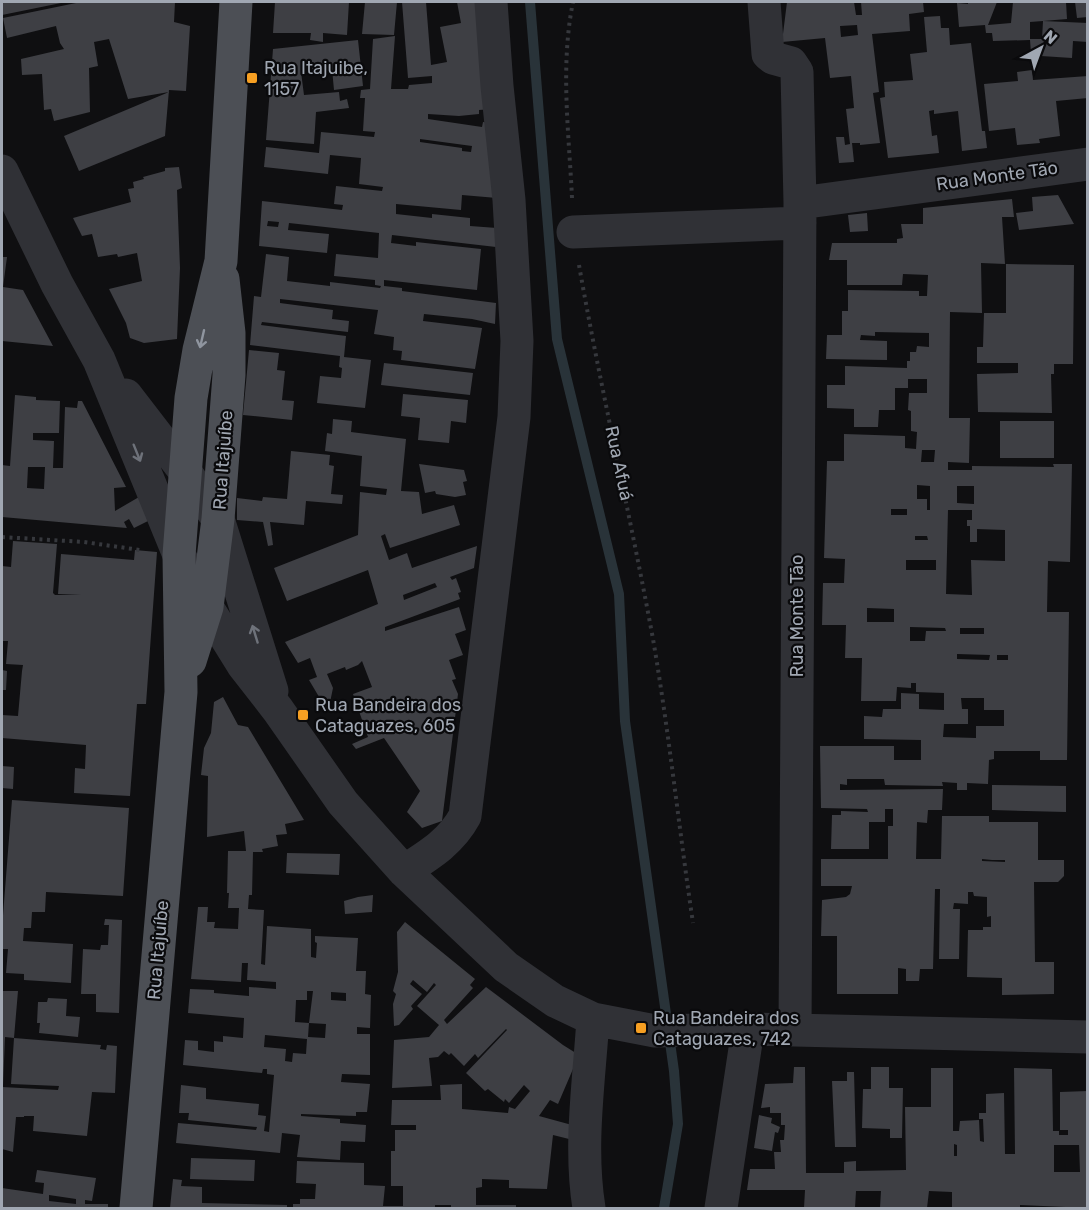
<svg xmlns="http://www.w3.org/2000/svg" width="1089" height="1210" font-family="Rubik,sans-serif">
<rect width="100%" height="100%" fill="#0f0f11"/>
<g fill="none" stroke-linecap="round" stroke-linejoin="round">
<!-- stream -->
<path stroke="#293339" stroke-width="10" d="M530,2L557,339L619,594L625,721L674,1071L678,1124L664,1208"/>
</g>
<!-- building -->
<path fill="#3e3f44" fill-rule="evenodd" d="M2,2H61V3L2,15Z
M76,2H175L174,22L190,26L186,91L169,90L165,136L79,171L64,136L169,92L128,99L109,39L94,42L98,66L89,68L90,112L54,121L51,109L44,110L42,74L22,75L21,59L64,49L60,43L56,26L7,38L3,18L76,3Z
M275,2H349L347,35L323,33V42L310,40L311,33H273Z
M365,2H397L394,35L362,34Z
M402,2H426L431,65L447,62L440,27L461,23L457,2H479L492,109L479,110V114L459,116L428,114V119L482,127L483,122L493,123L497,198L462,195L461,210L396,204V214L432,218V214L470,218V226L497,228L496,247L392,235L391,243L416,246V242L481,249L477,290L384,280V286L402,288V291L496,303L495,324L472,319L424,314L423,321L482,328L475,369L401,360L402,351L393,350L394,337L374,334L378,310L280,299V303L333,310L332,319L349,321L348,332L262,322L261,325L346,336L344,357L371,360L365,408L317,403L320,376L341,378L342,368L339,367L340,356L250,345L254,296L261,297L266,254L289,257L287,281L330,286V282L380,288L381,286L375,285V280L334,276L336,254L378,258L379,233L289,223L288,230L329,234L327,253L259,246L262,201L342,210L343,205L334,204L336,186L382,191L383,187L359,184L361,158L330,155L328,174L264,167L266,147L319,153L321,132L374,137L375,132L363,131L365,98H360L361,90L370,89L373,39L395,36L391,89H408L409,85L432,83V76L408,78ZM420,139L472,146L471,152L462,151V148L420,142ZM268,221L279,222L278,227L267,226Z
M787,2H854L856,15H862L861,2H923L924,12L909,14L910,31L872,34L879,92L873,93L880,143L860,145V143H852L854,162L839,163L836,137H844L845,145L850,144L846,109L854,108L851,76L830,78L825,38L782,42ZM857,25L858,35L841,37L840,26Z
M968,2H997L988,25L1011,23L1013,2H1066L1067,19L1043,21L1088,23V42L1073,41L1072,58L1041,56L1040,52L1031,53L1030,40L993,41L992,33H986L985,25L959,27L957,3L968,4ZM1043,21L1042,39H1030V22Z
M1075,2H1088V17L1077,18Z
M940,16L941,28H949L950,45L971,43L982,131H985L987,148L962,151L958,111L934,114V110L929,111L932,136L937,135L939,153L888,158L880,98L885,97L884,82L913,80L910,54L927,52L924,17Z
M358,40L363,86L334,90L332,69L301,72L304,95L339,92L340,101L347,99L349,108L316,112L314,144L266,140L273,49Z
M1032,70L1033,80L1088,76V98L1056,101L1060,136L1039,139L1040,143L1017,145L1015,128L989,131L984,84L1018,81L1017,72Z
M179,167L182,188L177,190L180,268L177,339L144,343L130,338L126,323L109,289L142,281L137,253L118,257L117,254L98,257L92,234L82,236L73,218L131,202L128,189L134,188L133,182L144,179L143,177L165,171V168Z
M1058,195L1074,224L1019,230L1016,213L1033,211L1032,197Z
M1012,199L1014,217H1002L1005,264L981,263L982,313L950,312L949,418H970L969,463L948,462V470H972V466L1054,467L1053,464H1072L1070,562L1048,561L1047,612H1069L1067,760H1040V751H994V759L989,760L988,784L967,783V790H957V783L942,782L943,786L885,785L884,779H847V785L840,784V790L943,789L942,810H928L927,823L917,822L916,859H941L942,816H989V822H1038V860H1064V876L1058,882H1034L1035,962H1054V994L1002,995V978L967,977L968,930H983V927H991V916L987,917V897L974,896L973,892H968V904L954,903L953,909H960L959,959H939L940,889H935L933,969H920L919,981H906V969L898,968V994H837V936H821L822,900L846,897L850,894L852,886H821V859H888V826H893V809H885V822H869V849H831L832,815H841V811L868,812L867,809L821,808L820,746H894V760H921V740L864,739V716L882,717L883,709H901V693L919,694V709L944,710V693L916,692V683H911V688L897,687L896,701H861L862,658H845L846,625H822L823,583H844L845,559L824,558L827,461H844V434L905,436V448L916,449L917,432L911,431V411L908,410L909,393H927V379H908V388H895V410H879L878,427H854V409L827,408V385H845V366L907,368V361H910V352H916L917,346L929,347V333L875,332V336L861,335L860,340L887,341V360L826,359L827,335H842V311H848V290L919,291V296H927L928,275L903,274L902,285H847V260H829L832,243H897V239L903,238L901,224H923V208ZM922,450H935L934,462H921ZM917,485L930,486V510H927V499H917ZM957,486H974V504L957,503ZM891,509H907V515H891ZM948,510H972V520H967V526H970V542H977V529L1005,530V561L971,560L972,595L946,594ZM915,536H927L928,540H915ZM906,560H936V570H906ZM867,608L894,609V622H867ZM910,627L945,628L946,631H926L925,641H910ZM960,628H984V634H960ZM957,654L990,655L989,660L957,659ZM997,655H1008V660H997ZM961,698H984V710H1004V726H976V738L943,737L944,724H968V709H962ZM982,859L992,860H1005V862L982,861Z
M867,213L868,231L850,232L848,215Z
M2,257H7L3,287L23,290L53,346L2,341L3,309H2Z
M1006,264L1074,265L1073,364H1054V374H1051L1052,413L978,412L977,374L1018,373V363H977V347H983L984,313H1006Z
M249,350L279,353L277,370L285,371L282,400L294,401L292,420L243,415Z
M384,363L473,373L470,395L381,385Z
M403,394L468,400L466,423L451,421L449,443L418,440L420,418L401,416Z
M15,395L36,397V400L60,401L59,433H33V440L54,441L53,468H63L65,407L77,408L78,401H82L126,487L114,488L115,511L139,497L152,519L134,528L129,519L124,522L127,528L2,517V465L10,466ZM28,467H45L44,489L27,488Z
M333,419L352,421L351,432L406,439L401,491L419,492L422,514L454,505L460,525L390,548L385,534L381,536L389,560L407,553L412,568L477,546L474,568L450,577L452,580L456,578L461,592L458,593L460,599L385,627V631L459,607L466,630L455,634L463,655L449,660L456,679L452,680L458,694L442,821L422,828L407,812L420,791L384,738L356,749L352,744L368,737L353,694L372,687L362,661L358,665L346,670L345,667L327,674L333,688L328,712L309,680L317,677L310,658L298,663L285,642L378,604L368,570L287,601L274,568L358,535L360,492L386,495L387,489L360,486L362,456L325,451L327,433L332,434ZM435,583L437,587L404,600L403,595Z
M1000,421H1054V458H1000Z
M291,451L330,455L329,465L334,466L331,494L343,495L342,504L306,501L304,525L270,522L273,545L268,546L263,522L237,520V498L262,501L263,497L287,499Z
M419,464L464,470L467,481L463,482L466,495L455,497L436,494L435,491L425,493Z
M13,541L57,544L53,593L55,595H81L58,594L61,554L134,560L135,550L157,552L146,704H137L130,796L74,793L75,768L85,769L86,745L2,738V715L18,716L22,671L23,665L6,664L8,641H2V566L11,567Z
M2,670L7,671L6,690H2Z
M223,697L238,725L248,727L304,820L285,824L287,834L276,835L278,846L262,849L263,852H253L252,895H249L248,909L264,910L261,964L265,965L267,926L311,929V957L316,958L317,943L315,942V936L358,938L356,971H366L365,994L371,995L370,1028L357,1027V1034H370V1075L342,1074L341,1082L370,1084L367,1112H356V1116L301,1114V1116L340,1119V1123L366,1125L365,1142L341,1141L340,1160L297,1157L300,1135L282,1133L280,1153L176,1143L178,1123L256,1130L257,1127L188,1120L189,1113H179L181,1085L206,1088V1099L259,1104L258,1115L266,1116L264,1131L269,1132L274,1075L267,1074V1069H263L262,1073L183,1065L185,1040L198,1041V1050L214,1052V1041L223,1042V1036L243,1038L244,1018L188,1013L190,989L214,990V993L249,996V987L276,989V982L247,980L248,963H242L241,982L191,979L198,907H208L207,922H215L214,928L238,929L239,908H228L229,893H227L228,851H246L244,831L207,837L208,776L201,775L204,748L211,733L214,702ZM307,991H313L309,1023L295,1022L296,1000H307ZM331,992L346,993V1001L331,1000ZM309,1023L326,1024L325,1038L308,1037ZM265,1035L307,1039L306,1054L293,1053L292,1062L285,1061L286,1049L264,1047Z
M2,766L14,767L13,789L2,788Z
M992,785L1066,786V812L992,810Z
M12,800L129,808L123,896L46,892L45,912H32L31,928H24L23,941L73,944L71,983L24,980V974L6,973L8,949H2V928Z
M287,853L340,854L339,875L286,873Z
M373,895L372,912L345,914L344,901L358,897Z
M105,919L122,920L119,1013L96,1012V994H81L83,949L100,950L101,945H108L109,925H104Z
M405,922L475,979L470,985L473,988L444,1020L447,1024L486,987L563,1045L579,1055L558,1104L550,1100L539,1116L572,1125L569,1139L553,1135L547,1189L509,1188V1180L482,1179V1187L476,1188V1205H516V1208H451V1205H435V1208H293V1204H300V1199H315L316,1184L296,1183L297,1161L364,1163V1185L385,1186L383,1206H403V1186H391V1151H395V1130H416V1125H391L392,1100H441L440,1085L462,1084V1109L508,1113L509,1107L515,1109L530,1091L524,1085L509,1103L505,1099L504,1102L488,1089L485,1091L466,1073L507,1030L506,1029L478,1058L475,1054L464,1066L451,1053L449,1055L444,1051L438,1057L429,1058L432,1086L392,1088L394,1040L429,1037L439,1025L417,1006L436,985L434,983L427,992L413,980L410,984L422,994L411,1006L413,1009L399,1025L394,1026L393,1004L396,994L393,991L398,972L397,932Z
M2,991H18L14,1038L101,1045L100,1049L106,1050L107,1045L117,1046L115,1093L92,1092L87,1136L33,1131L34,1116H24V1117H16L13,1152L2,1149V1087L58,1090L59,1086L11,1084L14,1038L5,1037L3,1086H2Z
M48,998L67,999L66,1016L80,1017L78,1037L39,1033L40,1023H37L38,1002H47Z
M794,1067H805L806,1173H844V1162L856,1161V1171L906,1170L905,1107H931V1068H953V1131H959L960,1121L979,1120L980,1141L984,1142L983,1119H979V1113H986V1094L1004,1093L1005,1154H1015L1014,1068L1052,1069L1053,1131H1059V1135H1068V1130H1060V1092L1088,1091V1208L1020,1205V1208H952V1192L929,1191L927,1208H880L881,1191H856L855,1208H804L805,1190H747L750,1169H775L774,1152H781L780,1140H784L785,1125H781V1113H770V1107L761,1108L765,1084L793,1083ZM954,1144L957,1145V1156H954ZM1054,1145H1079L1080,1172H1054Z
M871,1067H889V1088H903L902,1138H890V1129L862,1128L863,1089H871Z
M847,1072H854L856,1147H835L832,1081H847Z
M759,1115L772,1118L771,1123L780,1127L778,1133L775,1132L772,1151L754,1148Z
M191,1158L255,1160L254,1181L190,1179Z
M37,1170L96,1178L92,1201L85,1200V1204H108V1208H2V1188L43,1194L44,1183L35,1182ZM49,1195L76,1199V1204L49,1201Z
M173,1179L182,1180L181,1186L202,1187V1203L287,1205V1208H170Z"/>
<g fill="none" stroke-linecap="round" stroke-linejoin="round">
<!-- path -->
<path stroke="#36383d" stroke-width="4" stroke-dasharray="3 4.5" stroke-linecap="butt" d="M572,198C569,133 560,66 573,2
M579,265C601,390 630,514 653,639C669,732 679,829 693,923
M2,537L84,542L140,550"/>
<!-- minor -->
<path stroke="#303136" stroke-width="33" d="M764,2L768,54L773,58L791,63L797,72L800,203L795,1030
M2,171L57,284L99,360L179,555L207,607L243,665L278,710L343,803L404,871L506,967L555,1001L593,1019L655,1031L748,1029L1088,1037
M800,203L1088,164
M573,232L800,223
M126,395L186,473L218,519L272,691
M404,871C429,855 451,842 465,816L514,417L517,341L509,200L497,86L491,2
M589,1208C579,1146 589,1082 593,1019
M721,1208L748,1029"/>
<!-- major -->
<path stroke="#4c4f55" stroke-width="33" d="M190,661L207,607L218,519L229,375V333L223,279
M136,1208L181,692L179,555L191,398L199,350L221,261L236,2"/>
</g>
<!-- one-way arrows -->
<defs><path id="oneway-shaft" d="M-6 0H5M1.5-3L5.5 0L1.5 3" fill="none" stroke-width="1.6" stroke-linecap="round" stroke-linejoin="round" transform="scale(1.5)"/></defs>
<use stroke="#8f959f" href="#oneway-shaft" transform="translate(202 339) rotate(103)"/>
<g stroke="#6e727a">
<use href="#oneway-shaft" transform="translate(137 453) rotate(68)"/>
<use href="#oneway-shaft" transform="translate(255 634) rotate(-107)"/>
</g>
<!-- markers -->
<g fill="#f69f22" stroke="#0a0a0c" stroke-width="2">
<rect x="246" y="72" width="12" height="12" rx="3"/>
<rect x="297" y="709" width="12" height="12" rx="3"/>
<rect x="635" y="1022" width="12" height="12" rx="3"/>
</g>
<g text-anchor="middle" stroke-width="4.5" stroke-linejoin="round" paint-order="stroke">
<!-- poi labels -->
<g font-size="18" fill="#a0a7b2" stroke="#0a0a0c" text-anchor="start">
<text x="264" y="74">Rua Itajuibe,<tspan x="264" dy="21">1157</tspan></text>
<text x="315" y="711">Rua Bandeira dos<tspan x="315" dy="21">Cataguazes, 605</tspan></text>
<text x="653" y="1024">Rua Bandeira dos<tspan x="653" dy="21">Cataguazes, 742</tspan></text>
</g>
<!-- street labels -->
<g font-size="18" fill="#a0a7b2" stroke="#0a0a0c">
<text transform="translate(997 176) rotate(-8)" y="6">Rua Monte Tão</text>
<text transform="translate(223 460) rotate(-86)" y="6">Rua Itajuíbe</text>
<text transform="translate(619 463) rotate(78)" y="6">Rua Afuá</text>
<text transform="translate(797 616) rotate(-90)" y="6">Rua Monte Tão</text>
<text transform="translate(158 950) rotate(-85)" y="6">Rua Itajuíbe</text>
</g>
</g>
<!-- border -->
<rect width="1089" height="1210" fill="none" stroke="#a0a7b2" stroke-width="6"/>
<!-- north arrow -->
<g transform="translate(1041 48) rotate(41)" stroke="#0a0a0c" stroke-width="4.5" paint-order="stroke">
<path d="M0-4.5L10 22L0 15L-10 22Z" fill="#a0a7b2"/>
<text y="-9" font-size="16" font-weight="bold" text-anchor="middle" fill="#a0a7b2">N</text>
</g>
</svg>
